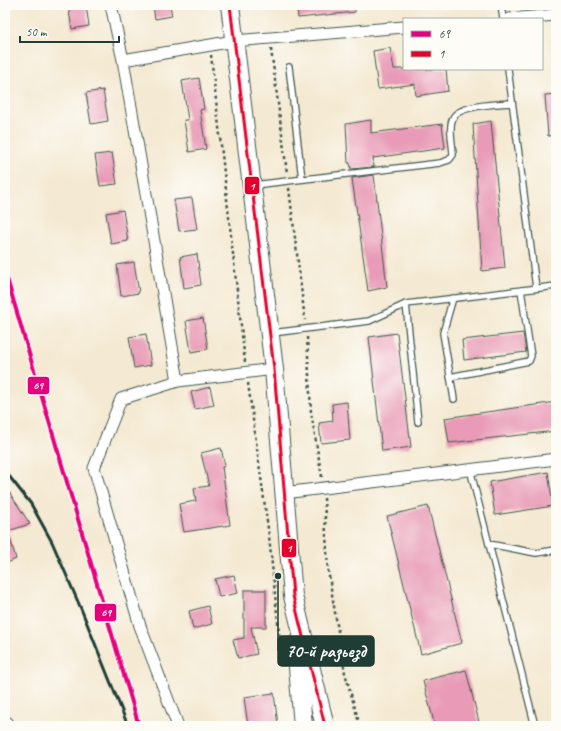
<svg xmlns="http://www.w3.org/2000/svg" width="561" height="731" font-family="Caveat,sans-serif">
<rect width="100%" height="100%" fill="#fdfcf7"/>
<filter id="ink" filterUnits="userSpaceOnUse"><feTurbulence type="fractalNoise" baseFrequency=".025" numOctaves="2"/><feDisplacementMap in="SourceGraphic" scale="8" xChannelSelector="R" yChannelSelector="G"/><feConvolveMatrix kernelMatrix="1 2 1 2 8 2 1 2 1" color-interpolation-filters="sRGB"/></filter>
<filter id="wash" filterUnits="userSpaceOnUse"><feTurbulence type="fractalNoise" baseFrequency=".012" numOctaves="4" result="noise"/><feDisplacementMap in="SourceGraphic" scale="16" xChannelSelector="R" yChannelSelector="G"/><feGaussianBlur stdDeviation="0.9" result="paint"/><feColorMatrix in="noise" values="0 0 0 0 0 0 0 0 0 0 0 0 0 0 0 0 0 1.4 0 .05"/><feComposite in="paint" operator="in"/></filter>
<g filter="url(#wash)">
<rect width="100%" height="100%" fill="#f4e9d2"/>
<g id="blocks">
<!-- building -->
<path fill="#e89ab6" d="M68,5H86L89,26L72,29Z
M153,5H170L172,16L155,19Z
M297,5H355V12L298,18Z
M390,48L394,69H446L448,91L416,96L415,84L378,89L373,51Z
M199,78L204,109L200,110L206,149L189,152L184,120H188L182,81Z
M103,90L108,121L91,124L86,93Z
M556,94V135L548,136L545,95Z
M371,120V133L442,124L445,148L373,158L374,167L351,169L350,163H348L346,124Z
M491,121L505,268L482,271L473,124Z
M112,153L117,184L100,186L95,155Z
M374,175L387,287L368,291L352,178Z
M192,198L197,229L179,231L174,200Z
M123,210L128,241L111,244L106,213Z
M197,254L201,285L184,288L180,257Z
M134,262L139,293L121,296L117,265Z
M203,318L208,349L191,352L186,321Z
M397,333L411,447L382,451L369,337Z
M523,333L526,352L464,360L462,340Z
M146,334L151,365L134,368L129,337Z
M210,387L214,405L195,409L191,392Z
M347,402L350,440L321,443L319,423L333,421L332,404Z
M556,402V431L449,443L445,418Z
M221,448L225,466L222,467L230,525L184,532L179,504L196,501L194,488L209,486L201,453Z
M548,472L553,506L495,515L490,482Z
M5,486L30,524L5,532Z
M428,506L462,643L421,654L387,516Z
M8,531L16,559L5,564V532Z
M234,575L238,593L219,597L215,579Z
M244,590H266V627H251L257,654L238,658L233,640L244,638Z
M208,606L212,624L193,629L189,611Z
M466,670L480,726H435L423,681Z
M274,693L278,726H248L244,697Z"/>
</g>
</g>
<g filter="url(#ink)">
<use href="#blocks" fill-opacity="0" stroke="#3f574c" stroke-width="1"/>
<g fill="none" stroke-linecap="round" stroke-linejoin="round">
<defs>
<path id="service" d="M501,5L503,19
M553,5L555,15
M289,67L302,179
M508,69L536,288
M254,185L440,163L449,160L453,155C453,145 448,127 453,118C458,105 498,104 512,103
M453,298L443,333L454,399
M406,304L418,422
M272,333L369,321L406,304L556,286
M450,377L529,361L531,356L521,290
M470,469L535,726
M489,544L536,553L556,550"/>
<path id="minor" d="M111,5L123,60
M509,19L556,15
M274,369L178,381L123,60L234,41L404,27
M178,381L121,399L94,468L140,626L178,726
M284,493L556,459"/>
<path id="primary" d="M230,5L274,369L293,596L325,726
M296,644L303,726
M5,725V726"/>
</defs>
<!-- service casing -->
<use href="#service" stroke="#3f574c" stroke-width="8"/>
<!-- minor casing -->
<use href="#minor" stroke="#3f574c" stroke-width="13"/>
<!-- primary casing -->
<use href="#primary" stroke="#3f574c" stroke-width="20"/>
<!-- path -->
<path stroke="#3f574c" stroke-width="2.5" stroke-dasharray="3 3" stroke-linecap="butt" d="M271,49L287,173
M211,55L245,362
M289,188L305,320
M307,337L311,412L322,477
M248,383L269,536L280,642
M324,498L328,570L345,673L360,726"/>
<!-- service -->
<use href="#service" stroke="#fff" stroke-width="5.5"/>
<!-- minor -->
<use href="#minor" stroke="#fff" stroke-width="11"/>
<!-- primary -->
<use href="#primary" stroke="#fff" stroke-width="18"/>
<!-- rail -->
<path stroke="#1f3d34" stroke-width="3" d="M5,471L31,504L52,542L82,611L128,726"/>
<defs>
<path id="bus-1" d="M230,5L274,369L293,596L325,726"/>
</defs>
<!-- bus-1 casing -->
<use href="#bus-1" stroke="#fdfcf7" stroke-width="6"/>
<!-- bus-1 -->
<use href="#bus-1" stroke="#e4002b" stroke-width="3"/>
<defs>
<path id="rail-1" d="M5,272L139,726"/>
</defs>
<!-- rail-1 casing -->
<use href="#rail-1" stroke="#fdfcf7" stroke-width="7"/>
<!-- rail-1 -->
<use href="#rail-1" stroke="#e5007d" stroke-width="4"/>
</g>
</g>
<!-- callouts -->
<path fill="none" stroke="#1f3d34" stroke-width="1.5" d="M278 576L278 651"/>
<circle fill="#1f3d34" stroke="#fdfcf7" stroke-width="1.5" cx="278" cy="576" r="4"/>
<rect fill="#1f3d34" stroke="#1f3d34" stroke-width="1.5" x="278" y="636" width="96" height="30" rx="4"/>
<g font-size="18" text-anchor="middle" font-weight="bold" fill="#fff">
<text x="326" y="657">70-й разьезд</text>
</g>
<g stroke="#fdfcf7" stroke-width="1.5">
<rect x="244" y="176" width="16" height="19" rx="4" fill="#e4002b"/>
<rect x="27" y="376" width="23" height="19" rx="4" fill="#e5007d"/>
<rect x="281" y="538" width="16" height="20" rx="4" fill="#e4002b"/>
<rect x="94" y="603" width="23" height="19" rx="4" fill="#e5007d"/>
</g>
<g font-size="11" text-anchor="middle" font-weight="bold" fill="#fff">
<text x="252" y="190">1</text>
<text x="38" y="389">69</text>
<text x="289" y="552">1</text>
<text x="106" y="616">69</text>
</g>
<!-- margin -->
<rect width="561" height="731" fill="none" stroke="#fdfcf7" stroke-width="20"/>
<!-- legend -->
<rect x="403" y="18" width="140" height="52" fill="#fdfcf7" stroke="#a4b0a9"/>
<rect x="411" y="31" width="20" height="6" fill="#e5007d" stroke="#a4b0a9"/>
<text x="439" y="38" font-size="12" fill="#1f3d34">69</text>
<rect x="411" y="51" width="20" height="6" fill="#e4002b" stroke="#a4b0a9"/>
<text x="439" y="58" font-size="12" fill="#1f3d34">1</text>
<!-- scale -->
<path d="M20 36v6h99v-6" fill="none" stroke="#1f3d34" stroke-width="2"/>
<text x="26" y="36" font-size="12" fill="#1f3d34" stroke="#fdfcf7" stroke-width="3" paint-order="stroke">50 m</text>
</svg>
